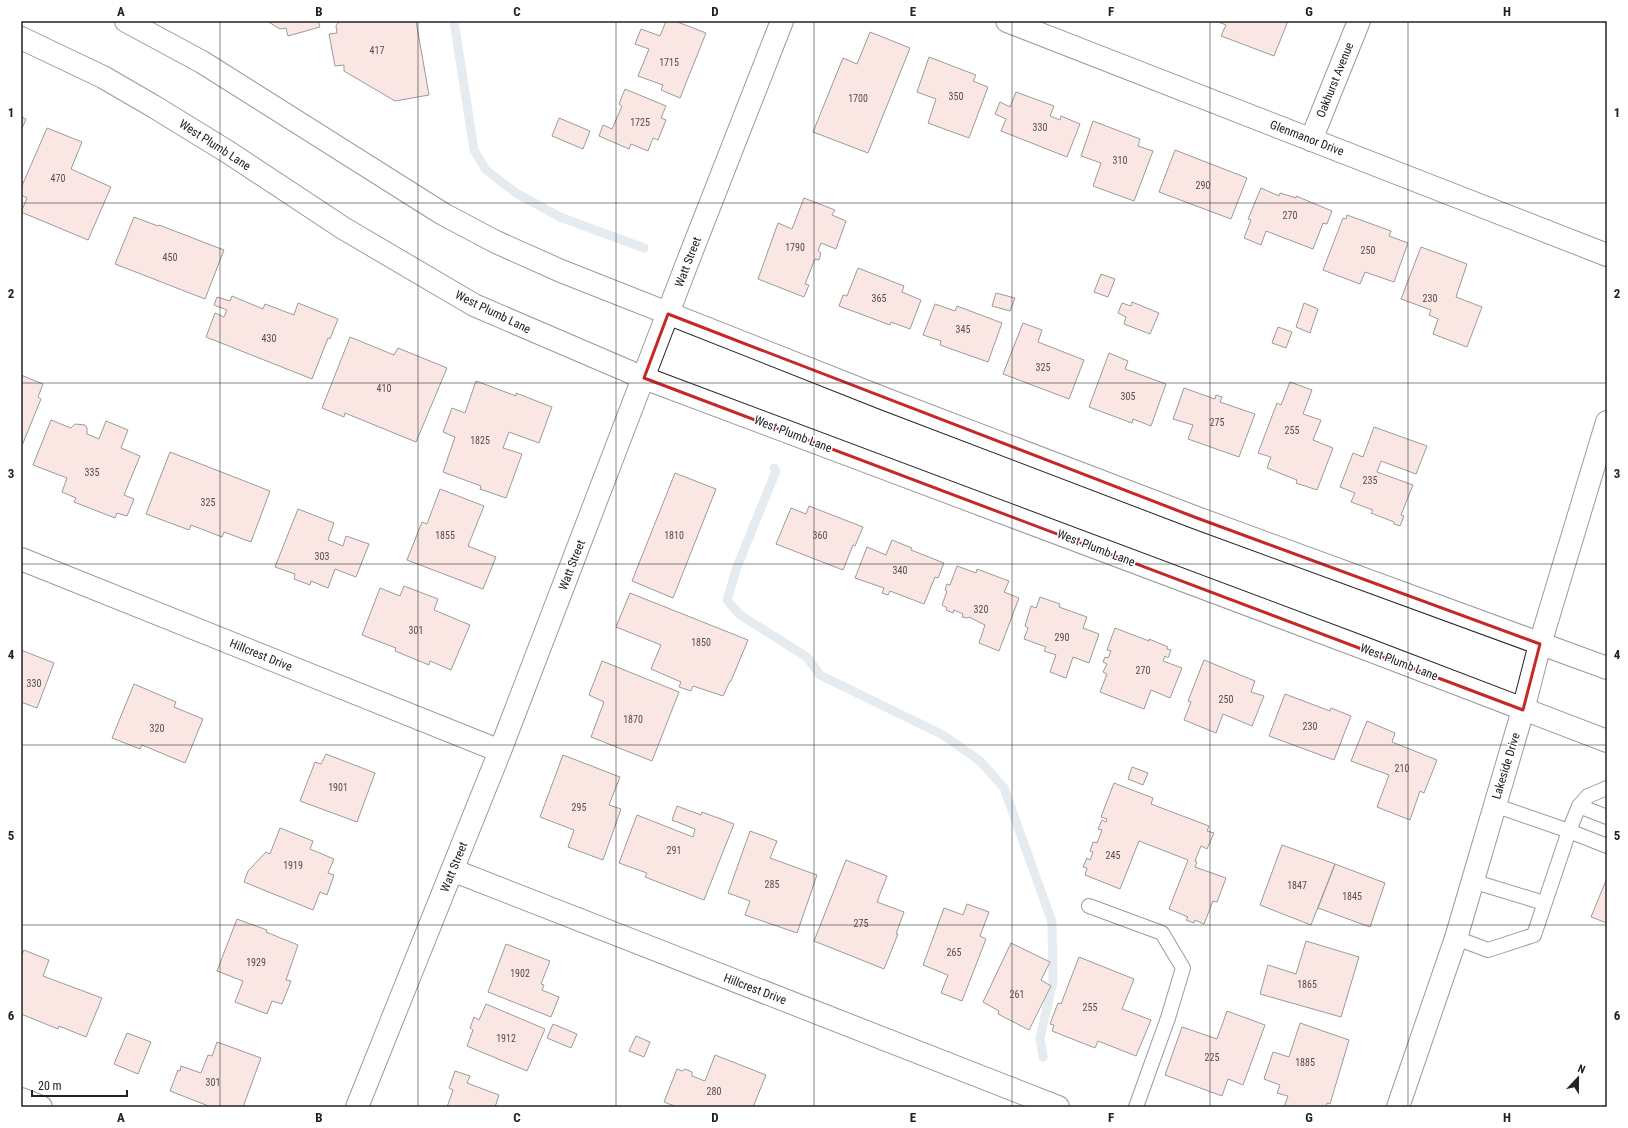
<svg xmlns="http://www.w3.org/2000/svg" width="1628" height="1128" font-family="'Roboto Condensed',sans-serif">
<rect width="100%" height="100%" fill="#fff"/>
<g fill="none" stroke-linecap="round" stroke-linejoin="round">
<!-- stream -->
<path stroke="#c7d3dd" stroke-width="9" d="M454,21L474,150L486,170L516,193L560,217L644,248
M774,468L776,471L737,567L727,600L740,615L807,657L820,675L943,735L980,761L1004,788L1052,922L1053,982L1040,1038L1043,1057"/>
</g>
<!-- building -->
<path fill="#f3c9c0" stroke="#222" d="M267,21H318L320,27L288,36L286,28L280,29Z
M339,21H416L429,95L395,101L344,71V65L335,66L329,34L337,33L336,26Z
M666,21H675L706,33L680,98L661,90L663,85L638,76L649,49L635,44L641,29L660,36Z
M1216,21H1288L1274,56L1221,36L1226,25Z
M870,32L910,48L868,153L813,132L843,58L857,64Z
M929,57L976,75L973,81L988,87L969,138L928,123L936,99L917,92Z
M625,89L666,106L661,118L666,120L658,140L653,138L648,151L631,144L629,149L599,136L603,125L612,129L622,106L619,104Z
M1016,92L1054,106L1050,116L1060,120L1061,116L1080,124L1067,157L1001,131L1006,119L995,114L1000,102L1010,107Z
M21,117L26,119L21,131Z
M559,118L590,131L583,149L552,136Z
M1093,121L1140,139L1138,146L1153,151L1134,201L1093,186L1101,163L1081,156Z
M47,128L82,142L71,169L111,187L88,240L21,212L27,198L21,195V188Z
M1175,150L1247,178L1231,219L1159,192Z
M1261,188L1279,196L1280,193L1296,198V196L1332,211L1327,224L1323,223L1313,249L1266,231L1261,245L1244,238L1251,220L1248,219Z
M804,198L835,210L832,215L846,221L836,249L821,243L818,251L821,253L819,260L815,259L805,284L809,285L804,297L758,279L778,223L792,229Z
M1347,215L1391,231L1389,236L1408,243L1394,282L1365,272L1360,284L1323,270L1343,218L1346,219Z
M134,217L158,226L159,225L224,250L205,299L115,264Z
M1421,247L1467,264L1456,297L1482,307L1467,347L1433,334L1438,319L1429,315L1431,310L1401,299Z
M858,268L904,286L902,292L921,300L910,329L891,322L890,325L839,306L843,295L847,296Z
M1101,274L1115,279L1108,297L1094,292Z
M996,293L1015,298L1010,311L992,306Z
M232,296L263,309L265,304L294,315L298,303L338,319L330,339L328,338L312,379L206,337L215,313L224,317L227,310L214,305L217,297L230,301Z
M1132,302L1159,313L1150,334L1124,324L1126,317L1118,313L1122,303L1131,306Z
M1304,303L1318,309L1310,333L1296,327Z
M935,304L955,311L957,306L1002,323L988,362L940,345L941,341L923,335Z
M1023,323L1042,330L1038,342L1084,360L1069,399L1003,374Z
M1278,327L1292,332L1286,348L1272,343Z
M350,337L394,355L398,348L447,368L416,442L345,413L344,417L322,408Z
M1109,353L1128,361L1125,369L1166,384L1151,426L1133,419L1132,423L1089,407Z
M21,375L43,384L38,397L41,399L21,448Z
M476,381L516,396V393L552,407L539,443L509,432L503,448L522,454L506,498L480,489L481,486L443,472L455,437L443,432L452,408L465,413Z
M1290,382L1312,390L1303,414L1321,420L1313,440L1333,448L1317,490L1296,483L1297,480L1267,468L1271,457L1258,453L1277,403L1281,405Z
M1184,388L1215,399L1216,395L1222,397L1220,402L1255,414L1239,457L1188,439L1193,425L1173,419Z
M51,420L71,428L75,424L85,425L87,428V434L99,439L106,421L128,430L121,448L140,456L124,495L134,499L127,516L117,513L115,518L74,502L76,498L62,492L67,478L33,465Z
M1374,427L1427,446L1416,474L1381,461L1377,472L1413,485L1401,515L1404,516L1400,526L1394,524V522L1371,513L1373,510L1351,502L1355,493L1340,487L1353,453L1363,457Z
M170,452L270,491L251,542L224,532L222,537L191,525L189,530L146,514Z
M675,473L716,489L673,598L632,581Z
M440,489L484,506L468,546L496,557L483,589L407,560L422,522L427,524Z
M809,506L863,527L855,546L853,545L843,570L776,544L791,508L806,514Z
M298,509L334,523L328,540L343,546L346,536L369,544L356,577L335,569L328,588L311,581L310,585L294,579L295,574L275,567Z
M892,540L912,548L911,550L944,563L938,578L935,577L924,604L890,591L888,595L882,593L884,588L855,578L867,547L886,555Z
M957,566L976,573L977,569L1009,581L1004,592L1019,598L999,651L979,643L985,625L969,617L968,618L962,617L963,614L954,610L953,613L946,610L947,608L942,605L947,591L945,590L947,584L950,585Z
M404,586L438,599L434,610L470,625L451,670L430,661L429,665L395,651L396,648L362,635L380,588L400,596Z
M630,593L748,640L731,681H730L723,696L693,686L691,691L679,687L681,682L651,669L661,645L616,627Z
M1040,597L1060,604L1059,607L1087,617L1083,628L1099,634L1089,663L1073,657L1066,678L1050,672L1056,655L1044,651L1046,647L1024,639L1028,628L1025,626L1031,606L1036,608Z
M1115,628L1149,641V639L1168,647L1167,649L1171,650L1168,658L1165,656L1163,661L1182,668L1170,698L1151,690L1144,709L1100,692L1107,674L1103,672L1107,664L1103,662L1105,657L1108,658L1111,651L1107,650Z
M21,650L54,663L37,708L21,702Z
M1204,660L1255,681L1251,692L1264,696L1252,726L1223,714L1216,733L1184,720L1191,702L1188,701Z
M602,661L679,692L652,761L591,737L604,702L589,695Z
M134,684L176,702L174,707L203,719L185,763L142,745L140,749L112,738Z
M1285,694L1330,711L1331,708L1351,716L1334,760L1269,736Z
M1367,721L1395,733L1392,742L1437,760L1424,793L1420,791L1410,820L1377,807L1389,775L1351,761Z
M326,754L375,773L357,822L300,801L315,762L321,764Z
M563,755L620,777L609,805L621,809L603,860L568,847L574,830L540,817Z
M1132,767L1148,773L1143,785L1128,779Z
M1114,783L1153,798L1151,804L1209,826L1207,831L1214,833L1207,849L1201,846L1195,861L1197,862L1195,867L1226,878L1217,902L1213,901L1204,924L1195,920L1194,923L1186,920L1188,917L1169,909L1188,860L1139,841L1120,889L1085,875L1087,868L1083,867L1087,858L1090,860L1093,852L1090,851L1093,842L1097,843L1102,830L1098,829L1102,820L1106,822L1107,819L1101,817Z
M677,806L701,815L702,812L734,824L704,900L645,877L647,873L619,863L637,815L693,837L695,829L672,820Z
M280,828L313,841L310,849L334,859L328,873L334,875L327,895L320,892L313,910L244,882L248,871L266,852L270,854Z
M750,831L777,841L770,858L817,875L797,933L745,915L750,901L728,893Z
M1282,845L1335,864L1311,925L1260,905Z
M846,860L887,876L877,902L904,912L896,934H898L884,969L814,941Z
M1335,864L1385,883L1370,927L1318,908Z
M1607,878V923L1591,917Z
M967,904L989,912L980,936L986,939L962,1001L941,993L948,975L923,965L944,908L963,915Z
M237,919L267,930L266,932L298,945L286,980L291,981L282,1004L272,1001L267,1014L235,1002L243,981L217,971Z
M1306,941L1359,957L1341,1017L1260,994L1268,965L1296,974Z
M1011,943L1050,962L1041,980L1051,986L1029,1030L998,1014L999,1011L983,1002Z
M506,944L550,961L541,984L544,985L542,990L559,997L551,1017L488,992Z
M24,950L49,960L43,976L102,998L86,1037L59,1026L58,1029L21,1014V957Z
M1079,957L1134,979L1122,1009L1151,1020L1136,1056L1098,1041L1095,1048L1052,1031L1054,1025L1050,1024L1058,1003L1061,1004Z
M486,1004L545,1029L527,1071L467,1046L473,1030L470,1028L474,1017L479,1020Z
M1227,1011L1265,1025L1243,1085L1228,1079L1222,1096L1165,1075L1182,1027L1217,1039Z
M1300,1023L1349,1040L1330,1104L1327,1103L1326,1107H1284L1288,1096L1277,1093L1280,1085L1264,1079L1273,1052L1289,1057Z
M553,1024L577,1034L571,1048L547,1038Z
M127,1033L151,1042L138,1074L114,1064Z
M636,1036L650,1042L644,1057L629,1051Z
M217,1042L261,1058L243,1107H211L170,1091L178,1070L180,1071L181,1066L201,1073L208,1055L212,1056Z
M715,1055L766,1075L753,1107H677L664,1102L677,1069L682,1071L685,1069L692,1072V1076L705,1081Z
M455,1071L470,1076L467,1083L499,1095L495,1107H447L453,1090L449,1088Z"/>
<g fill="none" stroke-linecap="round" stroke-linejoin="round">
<defs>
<path id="lane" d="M1579,806L1607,817
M1607,846L1569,831L1579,806L1588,796L1607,788
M1472,881L1544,903
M1089,906L1162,933L1183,968L1168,1018L1136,1107
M1456,938L1488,950L1534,935L1569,831L1494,805"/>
<path id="street" d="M1007,21L1607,255
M1311,140L1359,21
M21,559L500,751
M452,870L1058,1107
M21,1099L41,1107
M357,1107L500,751L686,266L782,21"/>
<path id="secondary" d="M126,21L202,62L443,214L496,242L561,271L885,399L1197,518L1607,668
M21,38L103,77L153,106L228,152L343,228L474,305L644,378L1369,650L1607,741
M1398,1107L1456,938L1523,710L1540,644L1607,422"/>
</defs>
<!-- lane casing -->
<use href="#lane" stroke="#222" stroke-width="16"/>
<!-- street casing -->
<use href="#street" stroke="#222" stroke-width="24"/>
<!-- secondary casing -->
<use href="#secondary" stroke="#222" stroke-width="24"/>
<!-- lane -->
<use href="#lane" stroke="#fff" stroke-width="14"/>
<!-- street -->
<use href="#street" stroke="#fff" stroke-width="22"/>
<!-- secondary -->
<use href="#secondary" stroke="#fff" stroke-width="22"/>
</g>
<!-- marked area -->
<path d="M0 0H1628V1128H0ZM668,314L1197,518L1540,644L1523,710L644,378Z" fill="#fff" fill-opacity=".55" fill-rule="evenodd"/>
<path fill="none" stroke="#c62828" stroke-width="3" stroke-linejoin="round" d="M668,314L1197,518L1540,644L1523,710L644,378Z"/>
<!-- grid -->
<path fill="none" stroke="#222" stroke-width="1" stroke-opacity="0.55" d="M220,21V1107M418,21V1107M616,21V1107M814,21V1107M1012,21V1107M1210,21V1107M1408,21V1107M21,203H1607M21,383H1607M21,564H1607M21,745H1607M21,925H1607"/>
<g text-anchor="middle" stroke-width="3" stroke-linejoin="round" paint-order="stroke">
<!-- number labels -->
<g font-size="10" fill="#564c4a">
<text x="377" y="54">417</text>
<text x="669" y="66">1715</text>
<text x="956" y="100">350</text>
<text x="858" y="102">1700</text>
<text x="640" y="126">1725</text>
<text x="1040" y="131">330</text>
<text x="1120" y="164">310</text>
<text x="58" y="182">470</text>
<text x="1203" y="189">290</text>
<text x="1290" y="219">270</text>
<text x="795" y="251">1790</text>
<text x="1368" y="254">250</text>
<text x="170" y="261">450</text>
<text x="879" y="302">365</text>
<text x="1430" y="302">230</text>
<text x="963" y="333">345</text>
<text x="269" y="342">430</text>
<text x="1043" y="371">325</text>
<text x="384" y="392">410</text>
<text x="1128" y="400">305</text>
<text x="1217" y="426">275</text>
<text x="1292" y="434">255</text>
<text x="480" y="444">1825</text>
<text x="92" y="476">335</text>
<text x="1370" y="484">235</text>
<text x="208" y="506">325</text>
<text x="445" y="539">1855</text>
<text x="674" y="539">1810</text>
<text x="820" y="539">360</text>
<text x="322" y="560">303</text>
<text x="900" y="574">340</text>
<text x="981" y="613">320</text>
<text x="416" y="634">301</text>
<text x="1062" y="641">290</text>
<text x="701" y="646">1850</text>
<text x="1143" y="674">270</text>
<text x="34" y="687">330</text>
<text x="1226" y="703">250</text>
<text x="633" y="723">1870</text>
<text x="1310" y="730">230</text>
<text x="157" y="732">320</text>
<text x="1402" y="772">210</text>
<text x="338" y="791">1901</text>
<text x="579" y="811">295</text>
<text x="674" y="854">291</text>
<text x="1113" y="859">245</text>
<text x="293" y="869">1919</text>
<text x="772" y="888">285</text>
<text x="1297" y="889">1847</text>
<text x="1352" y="900">1845</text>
<text x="861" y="927">275</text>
<text x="954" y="956">265</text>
<text x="256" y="966">1929</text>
<text x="520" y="977">1902</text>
<text x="1307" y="988">1865</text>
<text x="1017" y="998">261</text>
<text x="1090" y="1011">255</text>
<text x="506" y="1042">1912</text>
<text x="1212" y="1061">225</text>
<text x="1305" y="1066">1885</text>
<text x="213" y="1086">301</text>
<text x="714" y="1095">280</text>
</g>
<!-- street labels -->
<g font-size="12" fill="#222" stroke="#fff">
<text transform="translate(1335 80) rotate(-68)" y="4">Oakhurst Avenue</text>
<text transform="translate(1307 138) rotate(21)" y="4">Glenmanor Drive</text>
<text transform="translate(215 145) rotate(33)" y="4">West Plumb Lane</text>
<text transform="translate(688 262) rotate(-69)" y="4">Watt Street</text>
<text transform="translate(493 312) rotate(26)" y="4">West Plumb Lane</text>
<text transform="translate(793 434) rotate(21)" y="4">West Plumb Lane</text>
<text transform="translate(1096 548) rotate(21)" y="4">West Plumb Lane</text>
<text transform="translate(572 565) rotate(-69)" y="4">Watt Street</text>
<text transform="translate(261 655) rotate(22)" y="4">Hillcrest Drive</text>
<text transform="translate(1399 662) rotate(21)" y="4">West Plumb Lane</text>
<text transform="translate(1506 766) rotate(-73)" y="4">Lakeside Drive</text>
<text transform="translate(454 867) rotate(-68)" y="4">Watt Street</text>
<text transform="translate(755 989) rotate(21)" y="4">Hillcrest Drive</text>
</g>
</g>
<!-- border -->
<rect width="1628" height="1128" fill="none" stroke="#ffffff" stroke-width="44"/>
<!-- north arrow -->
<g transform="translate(1578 1078) rotate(22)" stroke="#ffffff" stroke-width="3" paint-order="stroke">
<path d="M0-3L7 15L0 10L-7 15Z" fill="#222222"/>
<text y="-6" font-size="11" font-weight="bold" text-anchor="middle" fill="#222222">N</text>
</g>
<!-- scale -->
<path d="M32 1090v6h95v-6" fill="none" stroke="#222222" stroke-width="2"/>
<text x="38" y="1090" font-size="12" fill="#222222" stroke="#ffffff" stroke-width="3" paint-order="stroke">20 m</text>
<rect x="22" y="22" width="1584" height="1084" fill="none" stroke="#222" stroke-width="1.5"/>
<g font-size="13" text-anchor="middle" font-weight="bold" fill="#222">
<text x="121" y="16">A</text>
<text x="319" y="16">B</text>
<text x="517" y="16">C</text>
<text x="715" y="16">D</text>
<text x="913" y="16">E</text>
<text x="1111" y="16">F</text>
<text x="1309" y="16">G</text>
<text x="1507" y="16">H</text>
<text x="11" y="117">1</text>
<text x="1617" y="117">1</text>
<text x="11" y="298">2</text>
<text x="1617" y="298">2</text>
<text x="11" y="478">3</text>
<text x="1617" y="478">3</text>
<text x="11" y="659">4</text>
<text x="1617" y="659">4</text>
<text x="11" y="840">5</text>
<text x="1617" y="840">5</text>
<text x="11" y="1020">6</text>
<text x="1617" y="1020">6</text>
<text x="121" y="1122">A</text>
<text x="319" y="1122">B</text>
<text x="517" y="1122">C</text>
<text x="715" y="1122">D</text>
<text x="913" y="1122">E</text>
<text x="1111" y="1122">F</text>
<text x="1309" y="1122">G</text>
<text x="1507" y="1122">H</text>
</g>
</svg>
